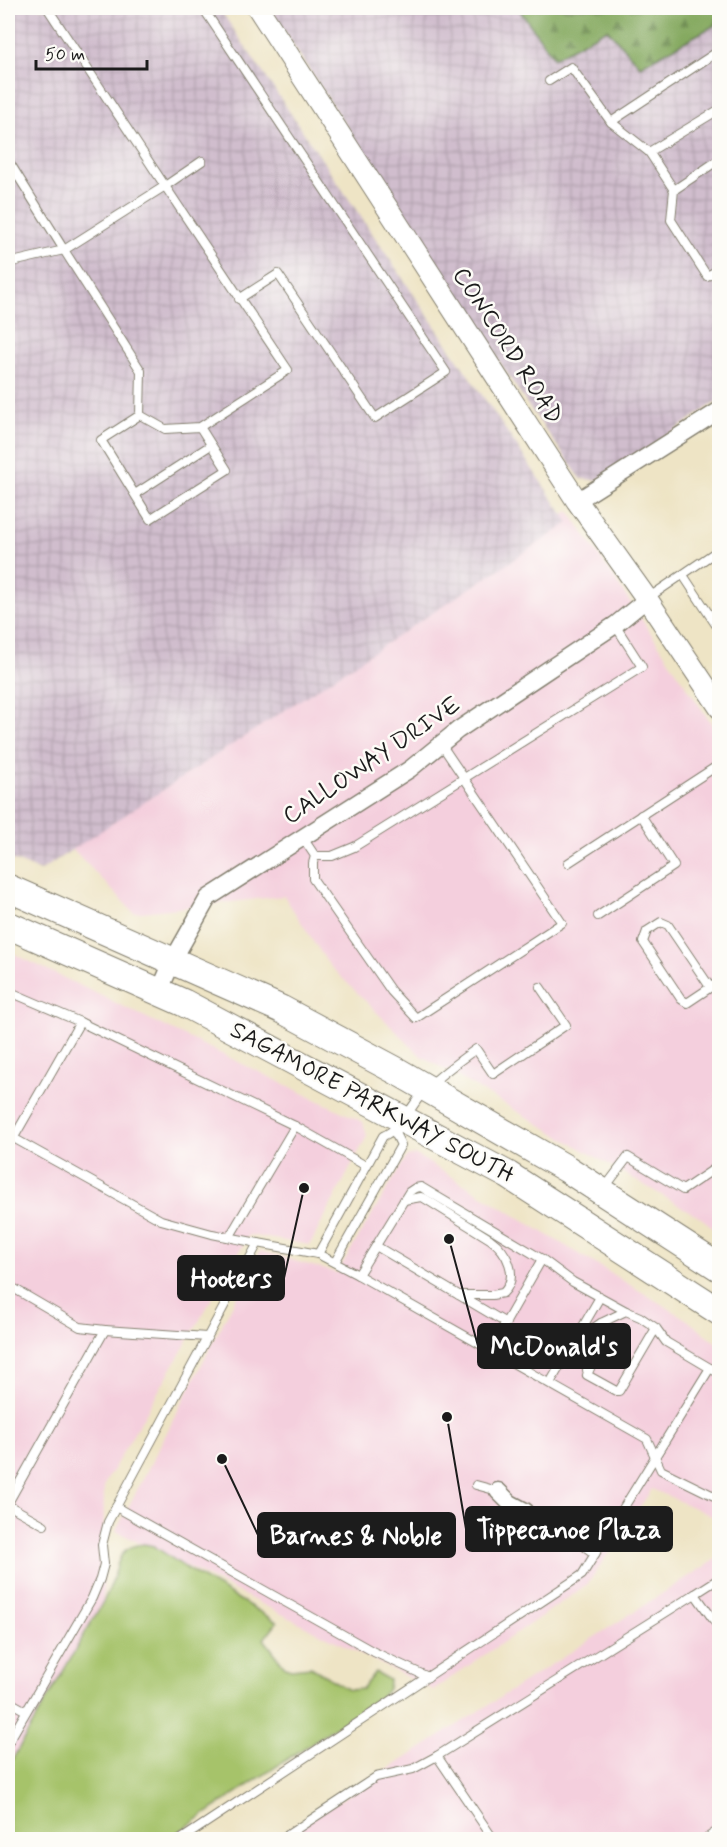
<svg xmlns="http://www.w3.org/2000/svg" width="727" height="1847" font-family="Mynerve,sans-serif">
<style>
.built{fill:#f4cfdd}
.industrial{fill:url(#industrial-grid)}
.green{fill:#a6c36a;stroke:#617043;stroke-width:1.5}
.forest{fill:url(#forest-firs);stroke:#50623d;stroke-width:1.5}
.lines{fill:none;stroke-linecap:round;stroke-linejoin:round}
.service-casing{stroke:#858070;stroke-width:10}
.minor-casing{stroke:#858070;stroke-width:19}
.tertiary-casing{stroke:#858070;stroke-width:23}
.primary-casing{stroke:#858070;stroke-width:29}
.service{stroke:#fff;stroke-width:8}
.minor{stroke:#fff;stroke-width:16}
.tertiary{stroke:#fff;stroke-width:21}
.primary{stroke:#fff;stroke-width:27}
.labels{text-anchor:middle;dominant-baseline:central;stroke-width:5;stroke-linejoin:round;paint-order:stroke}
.street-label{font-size:24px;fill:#1c1c1c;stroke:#fdfcf7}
.leader{fill:none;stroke:#1c1c1c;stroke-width:2}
.callout-dot{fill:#1c1c1c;stroke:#fdfcf7;stroke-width:2}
.callout{fill:#1c1c1c;stroke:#1c1c1c;stroke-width:2}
.callout-label{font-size:26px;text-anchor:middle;font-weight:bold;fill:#fff}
</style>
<defs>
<pattern id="industrial-grid" width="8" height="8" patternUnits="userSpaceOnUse" patternTransform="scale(1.5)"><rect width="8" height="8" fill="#d0bdcd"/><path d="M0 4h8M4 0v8" fill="none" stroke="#b2a2af"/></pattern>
<pattern id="forest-firs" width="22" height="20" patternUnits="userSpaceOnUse" patternTransform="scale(1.5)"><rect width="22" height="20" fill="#84a95e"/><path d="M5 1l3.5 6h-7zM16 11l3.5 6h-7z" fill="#6b894d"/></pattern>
</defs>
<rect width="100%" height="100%" fill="#fdfcf7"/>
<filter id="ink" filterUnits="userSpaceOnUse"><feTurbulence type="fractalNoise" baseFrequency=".0167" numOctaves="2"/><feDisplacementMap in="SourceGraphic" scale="12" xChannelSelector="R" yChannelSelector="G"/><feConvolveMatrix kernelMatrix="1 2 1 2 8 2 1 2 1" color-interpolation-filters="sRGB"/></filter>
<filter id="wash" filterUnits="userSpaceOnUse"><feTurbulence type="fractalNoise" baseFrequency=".008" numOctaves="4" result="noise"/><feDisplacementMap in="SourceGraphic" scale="24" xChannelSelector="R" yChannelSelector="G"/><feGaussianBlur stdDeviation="1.35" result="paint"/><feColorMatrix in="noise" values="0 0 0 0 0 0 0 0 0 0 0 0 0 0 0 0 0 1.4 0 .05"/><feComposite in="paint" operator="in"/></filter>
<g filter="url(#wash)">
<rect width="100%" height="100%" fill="#eee4c5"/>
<g class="built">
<polygon points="569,511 719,735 719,1232 701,1218 420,1055 329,965 284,896 134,913 65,841"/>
<polygon points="8,951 363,1122 367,1136 310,1245 249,1235 104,1485 103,1616 8,1779"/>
<polygon points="416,1155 686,1319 719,1345 719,1519 652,1489 587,1585 433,1690 116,1531 260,1251 337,1273 407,1156"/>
<polygon points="719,1557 719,1839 280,1839"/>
</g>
<g class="industrial">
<polygon points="8,8 219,8 569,523 40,871 8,858"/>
<polygon points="269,8 518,8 554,58 607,29 640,66 719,23 719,400 633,459 597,480 581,479 527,404"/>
</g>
<path class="green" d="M144,1544L154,1546L189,1570L277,1622L264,1639L285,1667L291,1669L311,1667L349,1690L362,1689L375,1672L389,1680L388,1689L383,1695L168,1839H8V1767L104,1600C107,1594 110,1588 112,1582C120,1560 117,1547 144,1544Z"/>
<polygon class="forest" points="518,8 719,8 719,23 640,66 607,29 554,58"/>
</g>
<g filter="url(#ink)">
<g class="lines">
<g class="service-casing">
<g id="service">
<polyline points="203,8 446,372 375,418 278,274 239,299"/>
<polyline points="48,9 165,186 202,161"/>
<polyline points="549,81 571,67 611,122"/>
<polyline points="720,109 649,152 674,190 671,220 707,276 720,269"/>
<polyline points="649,152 611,122 720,50"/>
<polyline points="8,160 64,250 8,263"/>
<polyline points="674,190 720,159"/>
<polyline points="140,415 165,429 200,427 227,470 150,519 101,440 140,415 141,371 64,250 165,186 288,370 200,427"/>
<polyline points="135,494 211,445"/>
<polyline points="683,575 720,631"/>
<polyline points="648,598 720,549"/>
<polyline points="303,838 315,856 313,863 313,879 391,991 416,1018 562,923 441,744"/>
<polyline points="315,856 332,856 354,847 642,667 615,625"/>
<polyline points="568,863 720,764"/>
<polyline points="598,916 674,866 641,815"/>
<polyline points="710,987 668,925 661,922 647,931 643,942 681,999 687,1003 720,981"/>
<polyline points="8,991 80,1022"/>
<polyline points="8,1135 161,1220 212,1234 258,1243 108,1522 102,1545 104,1564 100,1579 92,1598 8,1743"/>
<polyline points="13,1139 80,1022 295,1126 366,1166"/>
<polyline points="603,1190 628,1157 683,1190 720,1165"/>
<path d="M404,1200L421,1197L424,1198L490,1239C507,1251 520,1276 503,1293L492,1295H459"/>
<polyline points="230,1236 295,1126"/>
<polyline points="258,1243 318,1254 358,1275 647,1439 661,1470 720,1499"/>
<polyline points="376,1246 506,1323"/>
<path d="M318,1254L383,1136C403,1128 412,1103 427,1088C442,1073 459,1061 476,1049L493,1074L566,1025L540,987"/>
<polyline points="335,1262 401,1145 394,1131"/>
<polyline points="358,1275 409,1192 415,1188 421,1187 542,1259 573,1282 626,1311"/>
<polyline points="8,1285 80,1327 105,1330"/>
<polyline points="656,1328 619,1391 616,1391 587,1375 597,1353 601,1323 626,1311 640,1317 656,1328 666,1342 720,1374"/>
<polyline points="490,1350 542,1259"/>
<polyline points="587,1370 589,1331 601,1323"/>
<polyline points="550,1383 600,1297"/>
<polyline points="476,1485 498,1491"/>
<polyline points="8,1503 105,1330 207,1337"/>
<polyline points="8,1505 44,1525"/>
<polyline points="116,1507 374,1652 428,1677"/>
<polyline points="525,1511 560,1529 595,1554"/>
<polyline points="720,1578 695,1594 720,1629"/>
<polyline points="8,1701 26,1711"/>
<polyline points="437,1756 695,1594"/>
<polyline points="180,1840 582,1575 710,1368"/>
<polyline points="280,1840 376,1777 413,1769 437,1756 494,1840"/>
<polyline points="704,1840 720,1829"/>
</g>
</g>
<g class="minor-casing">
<g id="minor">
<polyline points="577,501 720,410"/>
<polyline points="159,992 173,960 208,898 410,769 458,730 615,625 647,599"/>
<polyline points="498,1491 510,1503 525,1511"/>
</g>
</g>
<g class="tertiary-casing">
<polyline id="tertiary" points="258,8 577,501 647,599 720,708"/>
</g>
<g class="primary-casing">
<g id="primary">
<polyline points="8,888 281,1009 395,1070 567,1169 720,1268"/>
<polyline points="8,925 184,1003 508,1175 720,1312"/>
</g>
</g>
<use href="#service" class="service"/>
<use href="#minor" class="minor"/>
<use href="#tertiary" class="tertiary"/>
<use href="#primary" class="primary"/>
</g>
</g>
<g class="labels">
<g class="street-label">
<text transform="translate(507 346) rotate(57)">CONCORD ROAD</text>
<text transform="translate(372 761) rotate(-34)">CALLOWAY DRIVE</text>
<text transform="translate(372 1103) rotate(28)">SAGAMORE PARKWAY SOUTH</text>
</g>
</g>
<path class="leader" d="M304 1188L284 1278M449 1239L478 1346M447 1417L466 1529M222 1459L258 1535"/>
<g class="callout-dot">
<circle cx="304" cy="1188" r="6"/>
<circle cx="449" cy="1239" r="6"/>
<circle cx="447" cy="1417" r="6"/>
<circle cx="222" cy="1459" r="6"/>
</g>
<g class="callout">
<rect x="178" y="1256" width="106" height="44" rx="6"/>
<rect x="478" y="1324" width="152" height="44" rx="6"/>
<rect x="466" y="1507" width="206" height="44" rx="6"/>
<rect x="258" y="1513" width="197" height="44" rx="6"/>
</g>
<g class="callout-label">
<text x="231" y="1287">Hooters</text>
<text x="554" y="1355">McDonald's</text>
<text x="569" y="1538">Tippecanoe Plaza</text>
<text x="356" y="1544">Barnes &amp; Noble</text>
</g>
<rect width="727" height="1847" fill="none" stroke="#fdfcf7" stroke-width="30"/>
<path d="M36 60v9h111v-9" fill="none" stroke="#1c1c1c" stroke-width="3"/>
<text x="45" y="60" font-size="18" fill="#1c1c1c" stroke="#fdfcf7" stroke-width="4.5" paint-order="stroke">50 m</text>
</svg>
